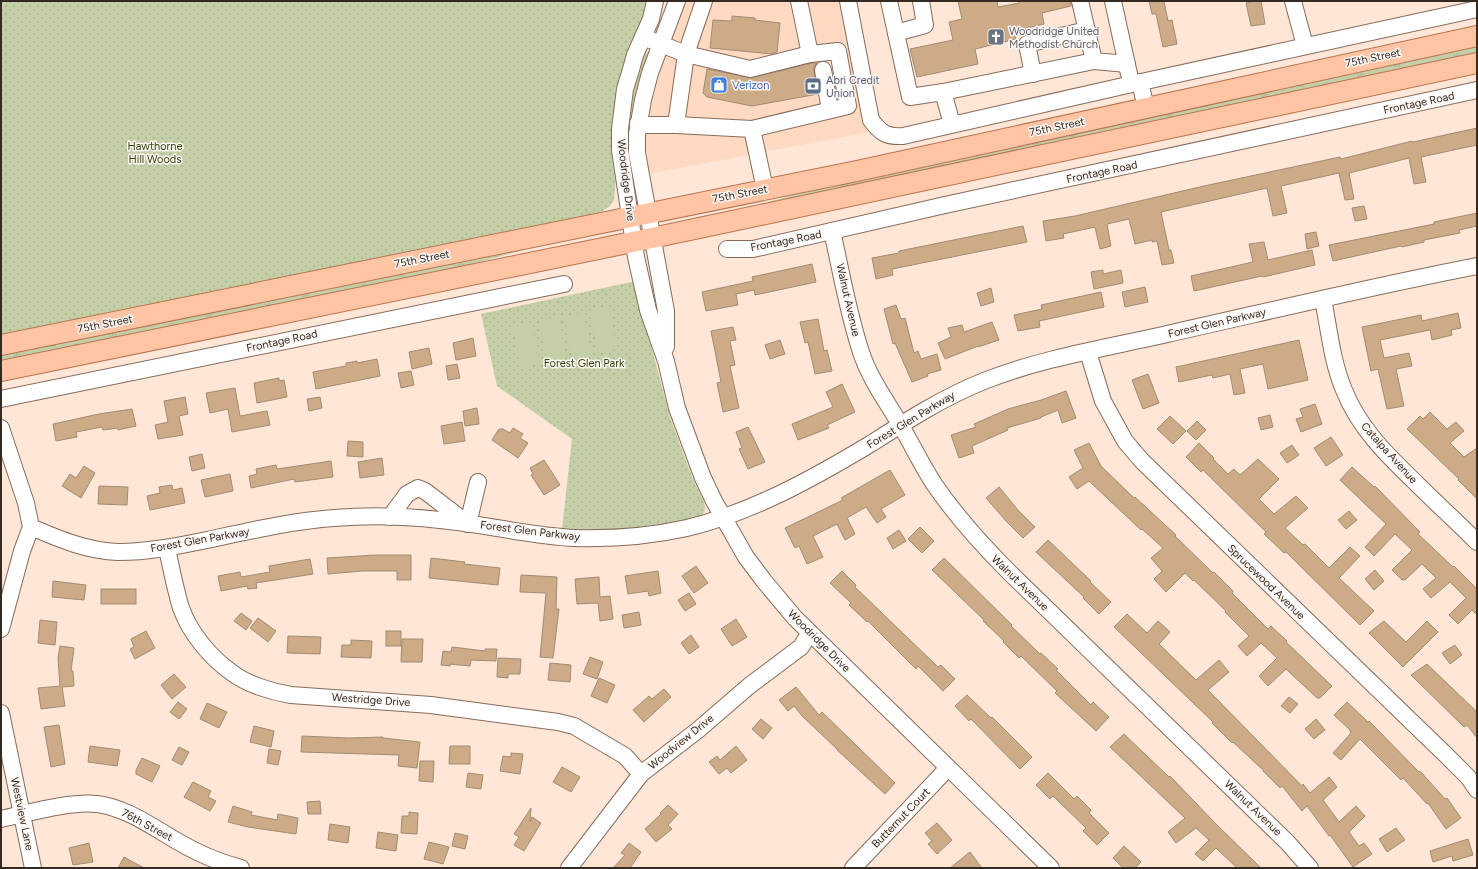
<svg xmlns="http://www.w3.org/2000/svg" width="1478" height="869" font-family="Figtree,sans-serif">
<style>
.built{fill:#ffd9c1}
.grass{fill:url(#grass-tufts)}
.park{fill:url(#park-dots)}
.pitch{fill:#c4cfa7}
.building{fill:#ccab86;stroke:#a18c74}
.lines{fill:none;stroke-linecap:round;stroke-linejoin:round}
.minor-casing{stroke:#876b5a;stroke-width:18}
.major-casing{stroke:#b87450;stroke-width:22}
.minor{stroke:#fff;stroke-width:16}
.major{stroke:#fec4a4;stroke-width:20}
.labels{text-anchor:middle;dominant-baseline:central;stroke-width:3;stroke-linejoin:round;paint-order:stroke}
.worship-label{font-size:11px;fill:#5b616d;stroke:#fdf7f3;text-anchor:start}
.street-label{font-size:11px;fill:#352a22;stroke:#fdf7f3}
.service-label{font-size:11px;fill:#4e5e75;stroke:#fdf7f3;text-anchor:start}
.shop-label{font-size:11px;fill:#366cbe;stroke:#fdf7f3;text-anchor:start}
.park-label{font-size:11px;fill:#35400c;stroke:#fdf7f3}
</style>
<defs>
<pattern id="grass-tufts" width="24" height="20" patternUnits="userSpaceOnUse"><rect width="24" height="20" fill="#c4cfa7"/><path d="M3 7l-1-3M5 7V3M7 7l1-3M15 17l-1-3M17 17v-4M19 17l1-3" fill="none" stroke="#a9b28f"/></pattern>
<pattern id="park-dots" width="8" height="8" patternUnits="userSpaceOnUse"><rect width="8" height="8" fill="#c4cfa7"/><path d="M2 2h.1M6 6h.1" fill="none" stroke="#a9b28f" stroke-width="1.8" stroke-linecap="round"/></pattern>
</defs>
<rect width="100%" height="100%" fill="#ffe6d6"/>
<polygon class="built" points="680,1 857,1 880,130 647,174 641,141"/>
<g class="grass">
<polygon points="1477,44 1477,54 761,208 760,204 859,178"/>
<polygon points="647,53 649,53 634,174 633,175 627,112 641,58"/>
<polygon points="523,246 524,250 419,278 1,363 1,353"/>
</g>
<g class="park">
<polygon points="1,1 649,1 622,74 613,125 612,149 616,175 614,200 609,207 597,214 1,339"/>
<path d="M636,281L645,323L670,417L692,477L704,502L705,508L704,513L698,517C653,528 608,532 562,529L572,439L497,386L481,314Z"/>
</g>
<g class="pitch">
<polygon points="609,307 617,349 598,353 590,311"/>
<polygon points="583,313 592,354 572,358 564,316"/>
<polygon points="558,317 566,359 547,363 539,321"/>
<polygon points="532,323 540,364 521,368 513,327"/>
</g>
<g class="building">
<polygon points="958,1 997,1 998,7 1019,3 1019,1 1071,1 1071,6 1042,13 1044,24 1014,31 1016,39 975,49 978,64 917,77 910,49 953,40 949,22 962,19"/>
<polygon points="1149,1 1164,1 1168,21 1172,20 1177,44 1163,47 1156,14 1152,14"/>
<polygon points="1255,1 1261,1 1265,24 1251,26 1246,3"/>
<polygon points="732,16 755,18 755,20 780,23 777,52 772,54 710,48 713,20 732,21"/>
<polygon points="812,63 817,63 814,66 814,71 818,94 752,106 707,97 703,93 707,69 752,78"/>
<polygon points="1477,128 1477,145 1421,157 1426,182 1414,184 1409,158 1349,173 1354,199 1345,200 1339,173 1281,186 1287,213 1273,216 1267,188 1161,212 1169,250 1171,250 1174,263 1162,265 1157,241 1152,242 1152,240 1135,244 1129,219 1107,224 1111,246 1100,249 1095,227 1063,234 1064,238 1046,241 1043,221 1075,216 1204,186 1340,157 1341,159 1412,141 1413,142"/>
<polygon points="1364,206 1367,219 1355,221 1352,208"/>
<polygon points="1477,213 1477,226 1459,230 1460,233 1424,240 1424,242 1402,247 1401,246 1333,261 1329,245 1434,224 1434,222"/>
<polygon points="1023,226 1027,242 892,269 893,275 876,279 872,258 899,253 899,251"/>
<polygon points="1316,232 1319,246 1307,249 1305,234"/>
<polygon points="1264,242 1268,260 1312,250 1315,265 1263,277 1262,276 1194,291 1191,276 1253,262 1249,244"/>
<polygon points="812,264 816,282 755,295 754,290 736,294 738,305 706,311 702,292 753,281 752,277"/>
<polygon points="1103,270 1103,274 1121,270 1123,283 1094,289 1091,272"/>
<polygon points="1145,287 1148,302 1125,307 1122,292"/>
<polygon points="991,288 994,302 981,306 977,293"/>
<polygon points="1101,292 1104,307 1039,321 1040,327 1018,331 1014,315 1042,309 1041,305"/>
<polygon points="896,305 901,319 905,318 914,353 918,351 921,359 937,354 941,370 927,374 928,376 912,382 895,343 893,344 884,309"/>
<polygon points="1458,313 1461,328 1451,330 1452,335 1432,340 1430,330 1380,340 1384,358 1409,353 1412,366 1396,369 1404,406 1387,409 1378,369 1371,371 1362,327 1421,315 1422,321"/>
<polygon points="818,319 824,351 827,350 832,371 815,374 808,342 805,343 800,322"/>
<polygon points="992,322 999,340 978,347 978,346 945,359 938,343 951,337 948,328 962,325 964,332"/>
<polygon points="733,327 736,340 730,341 735,365 730,366 739,408 723,412 717,383 721,382 711,331"/>
<polygon points="473,338 476,356 456,360 453,343"/>
<polygon points="780,340 785,354 770,359 765,345"/>
<polygon points="1299,340 1308,380 1268,389 1263,364 1240,369 1245,393 1234,395 1230,374 1213,378 1212,375 1179,382 1176,367"/>
<polygon points="429,348 432,364 412,369 409,352"/>
<polygon points="377,359 380,376 316,389 313,372 346,366 346,363 357,361 357,363"/>
<polygon points="457,364 460,378 448,380 446,366"/>
<polygon points="411,371 414,385 401,388 398,373"/>
<polygon points="1148,374 1159,403 1143,409 1132,380"/>
<polygon points="279,378 279,381 284,380 287,397 257,403 254,383"/>
<polygon points="842,384 855,412 827,425 829,428 798,440 792,424 833,407 826,392"/>
<polygon points="235,388 240,416 267,411 270,425 232,432 228,409 210,413 206,393"/>
<polygon points="1066,391 1076,418 1062,423 1058,410 1041,417 1041,418 1007,428 1008,430 972,446 974,453 959,458 951,435 976,427 974,424 1008,409 1041,400"/>
<polygon points="185,397 188,414 179,416 183,435 158,439 155,425 168,422 164,401"/>
<polygon points="320,397 322,408 309,411 307,399"/>
<polygon points="1315,404 1322,424 1301,432 1296,419 1303,417 1300,409"/>
<polygon points="477,408 479,424 465,426 463,411"/>
<polygon points="132,409 136,426 118,430 118,428 103,430 102,427 76,432 77,437 56,441 53,424 99,414"/>
<polygon points="1430,412 1447,429 1456,422 1464,431 1450,443 1464,457 1477,448 1477,499 1458,480 1459,479 1407,429 1420,416 1423,419"/>
<polygon points="1270,415 1273,427 1261,430 1258,418"/>
<polygon points="1170,416 1186,431 1173,444 1157,429"/>
<polygon points="1197,421 1206,430 1196,440 1187,431"/>
<polygon points="462,422 465,441 444,444 441,426"/>
<polygon points="748,427 765,462 748,469 739,449 742,448 736,432"/>
<polygon points="513,428 523,434 520,438 528,443 518,458 492,440 499,429 503,429 510,433"/>
<polygon points="1331,437 1343,455 1326,466 1314,448"/>
<polygon points="348,441 363,442 363,457 347,456"/>
<polygon points="1089,443 1101,466 1134,498 1135,497 1176,535 1175,536 1213,573 1214,572 1233,591 1232,593 1268,629 1271,626 1287,641 1286,642 1332,686 1320,698 1317,698 1286,669 1268,686 1259,676 1277,658 1261,643 1247,656 1238,646 1249,636 1225,612 1226,611 1194,580 1193,581 1185,573 1166,592 1154,579 1162,571 1151,558 1163,548 1142,529 1141,530 1089,481 1077,489 1069,477 1083,468 1074,450"/>
<polygon points="1199,443 1214,458 1213,459 1228,474 1234,469 1240,475 1258,459 1279,479 1259,499 1274,514 1296,496 1308,508 1285,528 1303,545 1305,544 1329,568 1350,547 1360,556 1339,578 1374,611 1360,625 1286,552 1284,553 1264,534 1266,532 1203,470 1201,472 1186,457"/>
<polygon points="1292,445 1299,455 1287,463 1280,453"/>
<polygon points="202,454 205,468 192,471 189,457"/>
<polygon points="382,458 384,475 360,478 358,462"/>
<polygon points="544,460 560,485 544,495 531,475 533,474 530,468"/>
<polygon points="331,461 333,477 295,482 294,479 251,488 249,476 257,474 256,469 276,465 277,469"/>
<polygon points="84,466 95,473 81,498 62,486 70,474 76,478"/>
<polygon points="1352,467 1374,487 1375,486 1420,532 1418,534 1453,567 1454,566 1477,589 1477,615 1472,610 1458,624 1449,615 1466,598 1450,582 1431,598 1423,589 1436,578 1422,564 1405,580 1402,580 1392,570 1412,550 1395,534 1374,556 1365,547 1386,524 1340,480"/>
<polygon points="890,470 905,495 881,509 886,517 877,523 866,507 847,518 855,534 845,540 837,524 813,536 823,557 807,564 799,546 795,548 785,528 843,500 841,498"/>
<polygon points="230,474 233,491 205,497 201,480"/>
<polygon points="172,485 173,490 182,488 185,503 150,510 147,496 160,493 159,487"/>
<polygon points="99,486 128,487 127,505 98,504"/>
<polygon points="999,487 1018,510 1035,527 1023,538 1006,521 986,498"/>
<polygon points="1349,511 1357,520 1346,529 1338,520"/>
<polygon points="920,527 934,541 922,553 908,539"/>
<polygon points="899,530 906,541 893,549 887,538"/>
<polygon points="1048,540 1091,581 1090,582 1111,602 1099,614 1083,598 1084,597 1036,552"/>
<polygon points="376,555 411,555 411,580 397,580 397,571 362,571 328,574 327,558"/>
<polygon points="431,558 465,562 464,564 500,568 498,585 429,578"/>
<polygon points="944,558 1012,625 1011,626 1040,654 1041,653 1058,669 1056,670 1091,705 1093,702 1109,717 1096,731 1055,693 1057,691 1021,656 1019,658 1003,642 1004,641 983,621 984,620 932,570"/>
<polygon points="310,559 313,574 256,583 257,588 248,589 247,586 221,591 218,576 240,572 241,577 270,572 269,566"/>
<polygon points="696,566 708,583 694,593 682,576"/>
<polygon points="1375,570 1384,581 1374,590 1365,579"/>
<polygon points="658,571 661,593 649,596 648,591 628,594 625,576"/>
<polygon points="842,571 856,585 855,587 938,667 941,665 955,679 943,691 918,666 916,669 868,621 867,622 849,605 851,603 830,583"/>
<polygon points="521,575 557,577 556,609 559,609 553,658 540,657 546,593 520,592"/>
<polygon points="599,577 600,597 610,596 613,619 600,621 598,603 577,604 575,579"/>
<polygon points="53,581 86,585 84,600 52,597"/>
<rect x="101" y="589" width="35" height="15"/>
<polygon points="689,593 696,604 685,611 678,600"/>
<polygon points="639,612 641,625 624,628 622,615"/>
<polygon points="241,613 252,621 246,630 234,621"/>
<polygon points="1127,614 1147,633 1158,621 1170,632 1159,644 1196,680 1219,660 1229,672 1208,690 1302,786 1303,784 1310,793 1329,777 1337,787 1323,800 1339,822 1356,806 1365,816 1349,832 1359,846 1364,843 1372,854 1353,867 1330,835 1329,836 1307,806 1302,811 1282,786 1280,788 1263,771 1264,771 1233,742 1232,743 1212,723 1213,722 1114,627"/>
<polygon points="258,618 276,631 268,642 250,628"/>
<polygon points="736,619 747,637 732,646 721,629"/>
<polygon points="40,620 57,622 55,645 38,643"/>
<polygon points="1384,621 1406,642 1427,621 1438,632 1403,667 1369,633"/>
<polygon points="146,631 155,648 135,659 130,649 134,647 131,639"/>
<rect x="386" y="631" width="15" height="15"/>
<polygon points="691,635 699,647 689,654 681,643"/>
<polygon points="288,636 321,637 320,654 287,653"/>
<polygon points="402,639 423,639 422,662 401,662"/>
<polygon points="351,640 372,641 371,658 341,657 342,645 351,645"/>
<polygon points="1455,645 1462,655 1450,664 1442,653"/>
<polygon points="60,646 74,648 71,671 73,671 74,686 62,687 65,706 41,709 38,688 60,686 58,658"/>
<polygon points="452,647 485,651 485,649 497,649 496,661 471,660 470,666 450,664 450,666 441,665 443,651 451,652"/>
<polygon points="590,657 603,662 597,679 583,674"/>
<polygon points="498,658 521,659 520,674 508,674 508,678 497,677"/>
<polygon points="550,663 571,665 570,682 548,680"/>
<polygon points="1427,664 1477,712 1477,738 1467,725 1464,727 1411,675"/>
<polygon points="174,674 186,687 172,699 161,685"/>
<polygon points="599,678 615,685 607,703 591,696"/>
<polygon points="796,687 819,715 822,712 895,783 885,794 837,750 837,749 802,716 794,706 788,711 779,700"/>
<polygon points="664,689 671,697 644,722 633,710 649,696 652,699"/>
<polygon points="967,695 991,718 992,717 1032,757 1020,769 971,719 969,721 955,706"/>
<polygon points="1289,697 1298,704 1290,713 1281,706"/>
<polygon points="178,702 187,709 179,719 170,712"/>
<polygon points="1347,702 1368,722 1369,721 1419,772 1420,771 1445,799 1447,798 1461,818 1446,829 1428,803 1427,804 1403,778 1401,780 1360,739 1341,760 1333,753 1351,733 1350,731 1350,730 1334,715"/>
<polygon points="207,703 227,712 219,728 200,719"/>
<polygon points="761,719 772,728 763,739 752,729"/>
<polygon points="1316,719 1325,730 1314,739 1305,729"/>
<polygon points="59,725 65,764 51,767 44,727"/>
<polygon points="254,726 274,731 271,747 250,742"/>
<polygon points="1124,734 1169,777 1170,776 1216,824 1261,868 1237,868 1216,848 1203,861 1195,854 1209,840 1196,828 1176,843 1168,832 1185,818 1110,747"/>
<polygon points="302,736 349,738 383,737 383,738 420,742 417,768 398,766 399,755 301,752"/>
<polygon points="90,746 120,750 117,766 88,762"/>
<polygon points="450,746 470,746 470,764 449,764"/>
<polygon points="736,746 747,760 731,773 727,768 719,774 709,762 717,756 720,760"/>
<polygon points="179,747 189,752 182,765 172,760"/>
<polygon points="269,749 281,751 278,765 267,763"/>
<polygon points="511,753 523,754 520,774 500,771 503,756 511,757"/>
<polygon points="142,758 160,766 152,782 136,774 136,770"/>
<polygon points="420,761 434,761 433,782 419,781"/>
<polygon points="562,767 580,777 571,792 553,782"/>
<polygon points="468,773 483,775 481,789 466,787"/>
<polygon points="1048,773 1074,799 1077,796 1091,810 1089,813 1109,833 1097,845 1083,831 1086,828 1053,796 1050,799 1036,785"/>
<polygon points="193,782 211,791 208,797 216,801 210,811 184,797"/>
<polygon points="320,801 321,814 308,814 307,802"/>
<polygon points="668,805 678,814 668,825 672,829 656,842 645,829 661,814 660,813"/>
<polygon points="233,806 252,812 251,815 277,820 278,814 298,818 296,834 248,827 228,822"/>
<polygon points="531,808 530,822 532,817 541,823 524,851 514,845 519,837 514,834"/>
<polygon points="409,812 418,813 417,834 401,833 402,816 409,816"/>
<polygon points="937,823 952,840 937,854 928,844 932,841 925,833"/>
<polygon points="330,824 350,827 348,843 328,840"/>
<polygon points="1396,828 1405,840 1387,852 1379,839"/>
<polygon points="378,832 398,835 396,851 376,848"/>
<polygon points="455,833 468,836 465,849 452,846"/>
<polygon points="1468,839 1473,855 1453,861 1452,856 1433,862 1430,851"/>
<polygon points="429,842 449,847 443,864 424,859"/>
<polygon points="89,843 93,862 73,865 69,848"/>
<polygon points="629,843 641,852 630,868 613,868 625,855 621,853"/>
<polygon points="1124,846 1141,862 1135,868 1123,868 1113,858"/>
<polygon points="970,852 982,868 950,868"/>
<polygon points="124,857 144,868 118,868"/>
</g>
<g class="lines">
<g class="minor-casing">
<g id="minor">
<polyline points="655,1 651,19 635,55 630,73 625,89 620,129 620,150 636,257 648,310 666,361 677,408 703,478 714,501 746,557 764,581 795,618 1051,868"/>
<polyline points="799,1 810,54"/>
<path d="M848,1L871,120C881,133 886,137 903,136L1132,84L1477,9"/>
<polyline points="889,1 910,97 943,92 952,124"/>
<polyline points="1080,1 1094,61 1127,64"/>
<polyline points="1113,1 1129,74"/>
<polyline points="1293,1 1305,46"/>
<polyline points="896,33 925,25 921,1"/>
<polyline points="823,70 830,110"/>
<polyline points="1033,74 1027,44 1087,30"/>
<polyline points="1140,82 1146,108"/>
<polyline points="943,92 1094,61"/>
<polyline points="638,123 646,125 676,125 752,129 848,106 838,51 810,54 750,69 686,54 643,37"/>
<polyline points="676,125 686,54 704,1"/>
<polyline points="752,129 765,189"/>
<path d="M832,231C841,271 848,313 861,352C869,377 885,399 898,421C911,442 921,464 934,484C956,516 981,544 1009,572L1288,843L1310,868"/>
<polyline points="727,249 753,249 945,205 1477,90"/>
<path d="M1323,299C1329,329 1332,362 1344,390C1359,428 1387,455 1416,483C1436,503 1457,522 1477,542"/>
<polyline points="666,347 666,311 641,175 637,153 637,134 643,100 650,73 677,1"/>
<polyline points="1088,352 1103,401 1125,441 1142,461 1447,756 1468,777 1477,790"/>
<polyline points="1,399 564,284"/>
<polyline points="1,428 26,503 31,527 22,551 1,629"/>
<polyline points="390,517 407,494 418,488 425,491 468,524 478,482"/>
<path d="M31,527C59,539 87,551 118,552C148,552 178,546 207,540C249,531 291,521 334,518C369,515 405,516 440,520C485,524 529,536 575,538C612,539 651,536 687,528C753,512 814,478 872,443C908,420 944,397 984,381C1042,358 1106,348 1167,334C1270,311 1373,286 1477,266"/>
<path d="M167,548C171,568 175,588 181,608C190,633 210,657 231,672C246,684 272,692 291,695L431,705L558,722L574,726L625,756L641,774"/>
<polyline points="1,713 33,868"/>
<path d="M1,819C29,813 70,801 97,804C127,808 151,826 177,841C197,853 218,862 241,868"/>
<polyline points="569,868 641,774 698,730 749,686 801,647 809,634"/>
<polyline points="853,868 948,768"/>
</g>
</g>
<g class="major-casing">
<g id="major">
<polyline points="1,345 857,171 1477,36"/>
<polyline points="1,371 652,238 1477,63"/>
</g>
</g>
<use href="#minor" class="minor"/>
<use href="#major" class="major"/>
</g>
<defs>
<g id="church-square" transform="scale(0.9)"><rect x="-9" y="-9" width="18" height="18" rx="4" fill="#6b7280" stroke="#fdf7f3"/><path d="M-1.2-6h2.4v3.5h3.3v2.4h-3.3V6h-2.4V-.1h-3.3v-2.4h3.3Z" fill="#fff"/></g>
<g id="shop-square" transform="scale(0.9)"><rect x="-9" y="-9" width="18" height="18" rx="4" fill="#3f7fe0" stroke="#fdf7f3"/><path d="M-5-2.5h2.3a2.7 3.5 0 0 1 5.4 0H5L5.5 6h-11ZM-1.5-2.5h3a1.5 2.3 0 0 0-3 0Z" fill="#fff"/></g>
<g id="bank-square" transform="scale(0.9)"><rect x="-9" y="-9" width="18" height="18" rx="4" fill="#5c6f8a" stroke="#fdf7f3"/><path d="M-6-4H6V4H-6ZM0-2.3a2.3 2.3 0 1 0 0 4.6a2.3 2.3 0 1 0 0-4.6Z" fill="#fff"/></g>
</defs>
<g fill-rule="evenodd">
<use href="#church-square" x="996" y="37"/>
<use href="#shop-square" x="719" y="85"/>
<use href="#bank-square" x="813" y="86"/>
</g>
<g class="labels">
<g class="worship-label">
<text x="1009" y="31">Woodridge United<tspan x="1009" dy="13">Methodist Church</tspan></text>
</g>
<g class="street-label">
<text transform="translate(1373 58) rotate(-12)">75th Street</text>
<text transform="translate(1419 103) rotate(-12)">Frontage Road</text>
<text transform="translate(1057 127) rotate(-12)">75th Street</text>
<text transform="translate(1102 172) rotate(-12)">Frontage Road</text>
<text transform="translate(626 180) rotate(83)">Woodridge Drive</text>
<text transform="translate(740 194) rotate(-11)">75th Street</text>
<text transform="translate(786 241) rotate(-11)">Frontage Road</text>
<text transform="translate(422 259) rotate(-11)">75th Street</text>
<text transform="translate(848 300) rotate(77)">Walnut Avenue</text>
<text transform="translate(1217 323) rotate(-13)">Forest Glen Parkway</text>
<text transform="translate(105 324) rotate(-11)">75th Street</text>
<text transform="translate(282 341) rotate(-12)">Frontage Road</text>
<text transform="translate(911 420) rotate(-31)">Forest Glen Parkway</text>
<text transform="translate(1389 453) rotate(48)">Catalpa Avenue</text>
<text transform="translate(530 531) rotate(7)">Forest Glen Parkway</text>
<text transform="translate(200 540) rotate(-10)">Forest Glen Parkway</text>
<text transform="translate(1266 582) rotate(44)">Sprucewood Avenue</text>
<text transform="translate(1020 583) rotate(44)">Walnut Avenue</text>
<text transform="translate(819 641) rotate(45)">Woodridge Drive</text>
<text transform="translate(371 700) rotate(4)">Westridge Drive</text>
<text transform="translate(681 742) rotate(-39)">Woodview Drive</text>
<text transform="translate(1253 808) rotate(44)">Walnut Avenue</text>
<text transform="translate(22 814) rotate(78)">Westview Lane</text>
<text transform="translate(901 818) rotate(-46)">Butternut Court</text>
<text transform="translate(147 825) rotate(28)">76th Street</text>
</g>
<g class="service-label">
<text x="826" y="80">Abri Credit<tspan x="826" dy="13">Union</tspan></text>
</g>
<g class="shop-label">
<text x="732" y="85">Verizon</text>
</g>
<g class="park-label">
<text x="155" y="146">Hawthorne<tspan x="155" dy="13">Hill Woods</tspan></text>
<text x="584" y="363">Forest Glen Park</text>
</g>
</g>
<rect width="1478" height="869" fill="none" stroke="#352a22" stroke-width="4"/>
</svg>
